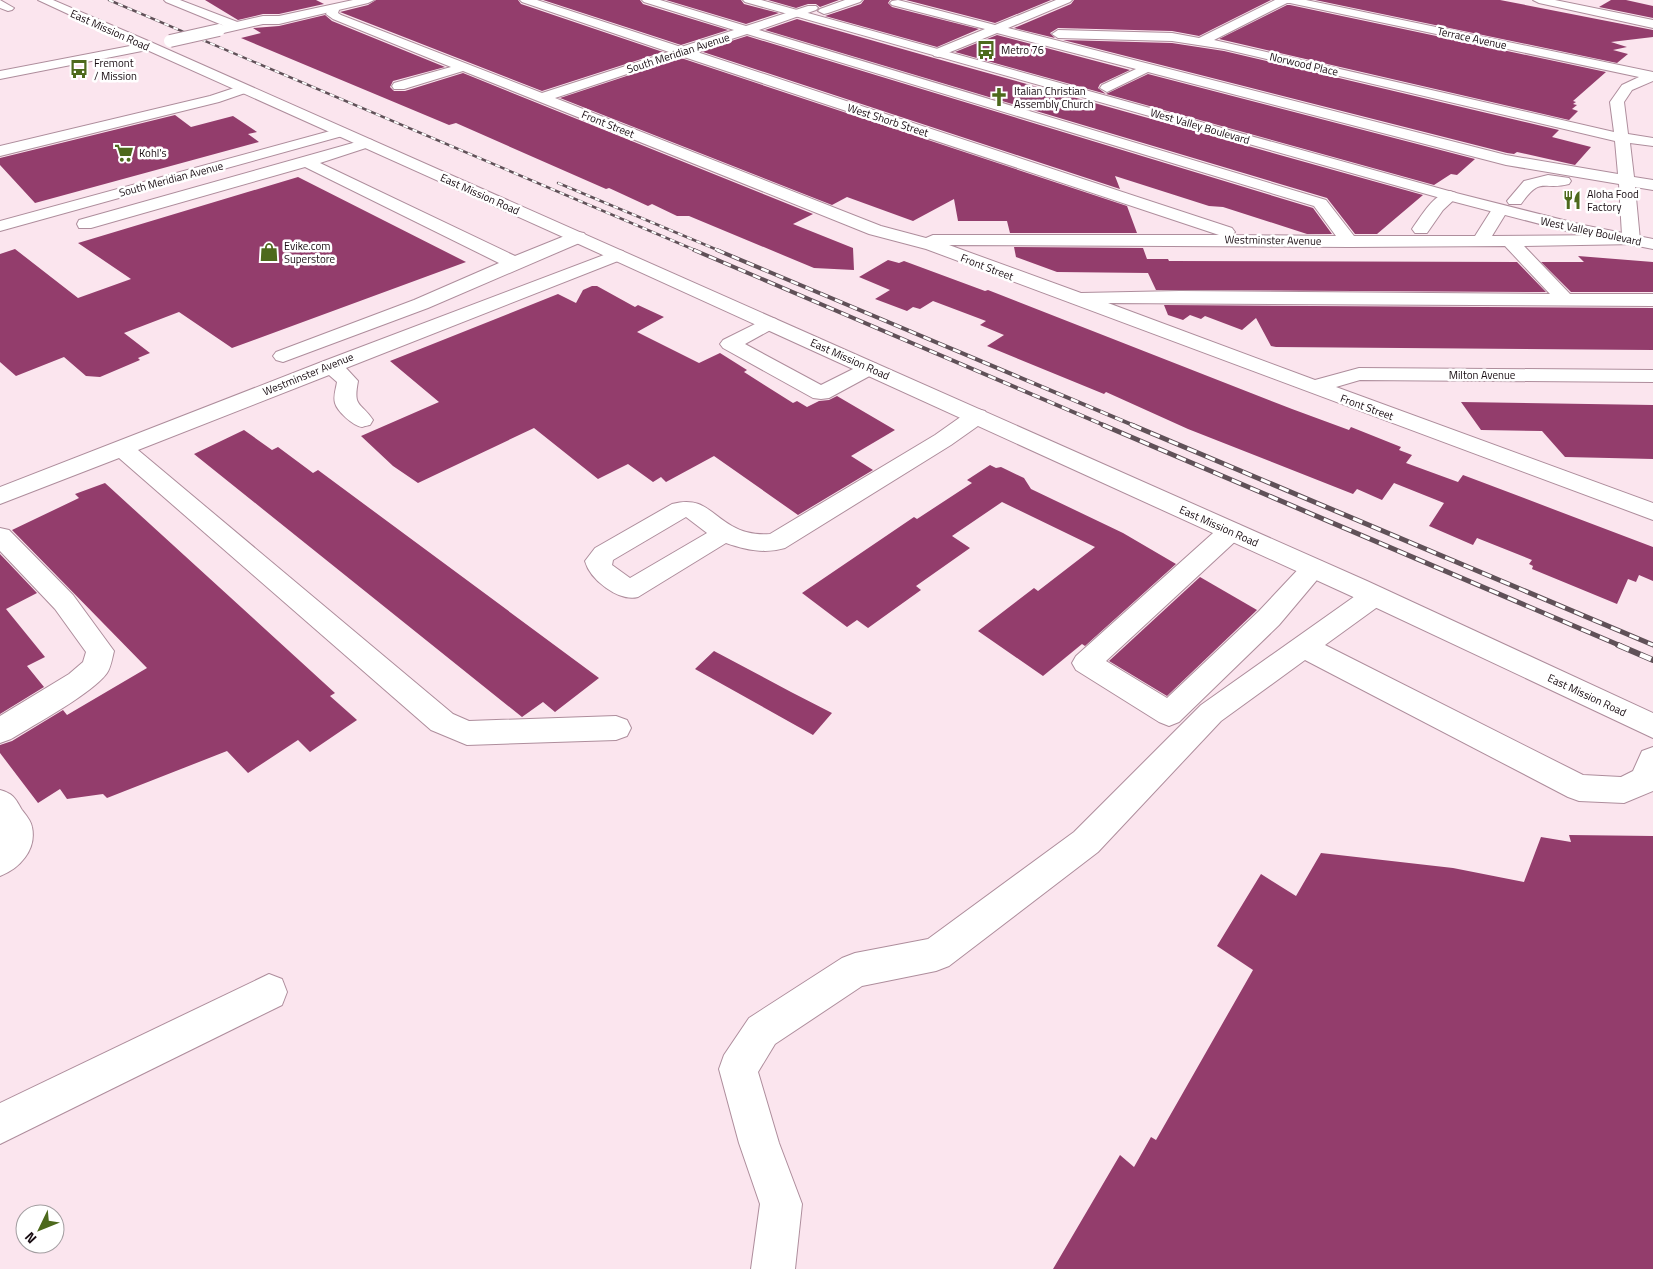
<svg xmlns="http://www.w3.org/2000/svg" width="1653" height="1269" font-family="'Titillium Web',sans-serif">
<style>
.building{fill:#933d6c}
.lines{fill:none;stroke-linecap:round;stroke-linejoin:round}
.minor-casing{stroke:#ae8d9c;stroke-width:2}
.major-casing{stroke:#ae8d9c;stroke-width:2}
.minor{fill:#fff;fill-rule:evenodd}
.major{fill:#fff;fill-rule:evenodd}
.rail-far3-casing{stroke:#605158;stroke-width:2.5}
.rail-far2-casing{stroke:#605158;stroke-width:4}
.rail-far1-casing{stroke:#605158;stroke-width:5}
.rail-casing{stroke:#605158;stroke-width:6}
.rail-far3{stroke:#fff;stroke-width:2;stroke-dasharray:5;stroke-linecap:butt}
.rail-far2{stroke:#fff;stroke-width:2.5;stroke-dasharray:8;stroke-linecap:butt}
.rail-far1{stroke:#fff;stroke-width:3;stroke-dasharray:10;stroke-linecap:butt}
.rail{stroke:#fff;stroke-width:4.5;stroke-dasharray:12;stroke-linecap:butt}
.major-bridge-casing{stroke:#ae8d9c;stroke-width:14;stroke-linecap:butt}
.major-bridge{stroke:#fff;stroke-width:12}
.labels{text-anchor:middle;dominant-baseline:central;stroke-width:5;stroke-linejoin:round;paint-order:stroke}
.far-street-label{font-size:11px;fill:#190d13;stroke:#fff}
.far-poi-label{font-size:11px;fill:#190d13;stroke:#fff;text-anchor:start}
</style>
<rect width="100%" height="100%" fill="#fbe5ee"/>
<g class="building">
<polygon points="205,0 316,0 324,4 279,14 263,14 238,20"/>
<polygon points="376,0 518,0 521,4 663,52 542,91 340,12 368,5"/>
<polygon points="543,0 640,0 643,4 728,30 681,45"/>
<polygon points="666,0 741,0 744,4 779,13 746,24"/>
<polygon points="768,0 839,0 820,7 816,4 808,4 796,8"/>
<polygon points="864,0 890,0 888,3 892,7 979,29 937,47 825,16 861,4"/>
<polygon points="906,0 1051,0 995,23"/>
<polygon points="1074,0 1271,0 1199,36 1172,31 1058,28 1050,33 1055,38 1014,28 1071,4"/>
<polygon points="1315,0 1500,0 1653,30 1653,37 1611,42 1627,47 1613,50 1628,54 1617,63"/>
<polygon points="1611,0 1626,0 1653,6 1653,18 1599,7"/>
<polygon points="1287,5 1290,5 1606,72 1573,101 1576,102 1573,104 1577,105 1572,109 1578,111 1569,120 1219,39"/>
<polygon points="325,15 332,21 445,67 393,81 390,87 394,91 405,91 463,73 813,214 793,224 853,248 854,270 814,268 689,216 677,216 652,204 648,206 609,188 606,189 456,123 449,125 241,38 261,33 253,28 279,26"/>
<polygon points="797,19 934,58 1423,195 1377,234 1355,234 1327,198 765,30"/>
<polygon points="997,35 1130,70 1100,84 1098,88 1106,94 1148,74 1475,159 1457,175 1451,174 1434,185 955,52"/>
<polygon points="747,36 1313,208 1332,234 1307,234 1223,207 1209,206 1115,176 1120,189 700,51"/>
<polygon points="1063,40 1172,43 1224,51 1559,130 1552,137 1591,147 1575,165 1517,152 1514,154 1507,153"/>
<polygon points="681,58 1127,206 1137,233 1010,233 1007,221 958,221 954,199 913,221 847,197 832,205 560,98"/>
<polygon points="175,115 191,127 233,116 257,132 248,134 259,142 35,203 0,165 0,158"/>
<polygon points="298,177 466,262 232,348 179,312 124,333 150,353 138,358 140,360 100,377 86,376 64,357 16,376 0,362 0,254 15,249 78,298 131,279 78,243"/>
<polygon points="1014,247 1143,248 1147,259 1168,259 1169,261 1517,262 1546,292 1156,290 1148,273 1057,272 1016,257"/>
<polygon points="1578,256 1653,262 1653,292 1571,292 1541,262 1584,262"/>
<polygon points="888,260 899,263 904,261 985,291 988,290 1292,409 1349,430 1351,427 1401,447 1399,450 1412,455 1406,463 1458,482 1463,475 1653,547 1653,581 1639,575 1636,582 1628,579 1617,604 1532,569 1533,566 1529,564 1532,560 1477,538 1473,545 1429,526 1444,503 1394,483 1382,500 1357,489 1353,494 1188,429 1106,392 1104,394 987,346 1004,335 980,325 986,321 933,301 920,309 913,307 907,311 875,299 890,290 859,277"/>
<polygon points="592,286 597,286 635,307 638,305 664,317 637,332 699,363 720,353 747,370 744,372 793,403 797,401 807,407 819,401 829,400 837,396 895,430 851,456 873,470 798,515 714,456 666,482 661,477 653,482 628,464 598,479 534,428 418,483 393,466 361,436 439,402 390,361 558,294 576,303 583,290"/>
<polygon points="1164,305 1653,308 1653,350 1276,347 1271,346 1256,318 1242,330 1205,316 1201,319 1190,315 1183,320 1168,315"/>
<polygon points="1461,402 1653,405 1653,459 1565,457 1542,431 1481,430"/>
<polygon points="244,430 272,450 278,447 313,473 318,470 599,678 555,712 543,702 522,717 194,454"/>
<polygon points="990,465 996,468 1001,467 1024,478 1031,489 1123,533 1176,564 1085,646 1082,644 1043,676 978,631 1034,588 1038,591 1095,547 1002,502 952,536 970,548 916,586 921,590 868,628 857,620 847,627 802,593 914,517 917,519 972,483 967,480"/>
<polygon points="105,483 335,693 330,696 357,720 310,752 298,740 248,773 227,751 107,798 103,794 67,799 60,789 38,803 0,753 0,745 12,741 63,710 67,715 147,668 12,530 79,498 75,494"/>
<polygon points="0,554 37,593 6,609 45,657 27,666 44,687 0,714"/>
<polygon points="1200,577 1257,610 1167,696 1109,661"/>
<polygon points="714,651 791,692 832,713 813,735 695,669"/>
<polygon points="1569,835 1653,836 1653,1269 1053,1269 1120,1155 1134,1167 1151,1137 1156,1140 1253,970 1217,946 1261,874 1296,896 1321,853 1453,868 1524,882 1541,837 1571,842"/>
</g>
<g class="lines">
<g class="minor-casing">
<g id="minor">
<polygon points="0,0 14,8 12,10 8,11 0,8"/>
<polygon points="164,0 180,0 240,23 242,26 240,29 232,29 166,2"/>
<path d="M520,0H537L681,47L734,30L644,2L642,0H660L746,26L808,6H816L818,8L816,10L759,30L1326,200L1354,236H1475L1494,206H1506L1508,210L1492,236L1622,235L1619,184L1506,165L1148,72L1107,92L1100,88L1102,85L1136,69L997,33L938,57L934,56L932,53L934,50L985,29L892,5L890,3L892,1L898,0L995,25L1056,0H1072L1070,2L1008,28L1506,155L1618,174L1615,141L1224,49L1172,41L1058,38L1052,34L1058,30L1172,33L1199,38L1275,0H1306L1653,72V81L1632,90L1624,102L1628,134L1653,138V146L1630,143L1634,177L1653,180V190L1635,187L1640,240L1637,244L1524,246L1570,294H1653V306L1108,303L1315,380L1359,368L1653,370V382L1360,380L1336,387L1653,503V520L926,249L869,234L463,71L404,89H394L392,86L394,83L451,67L333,19L326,14L330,5H338L340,7L338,13L341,15L542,93L669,52L522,2ZM1287,3H1290L1639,77L1622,85L1610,102L1614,132L1214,40ZM747,34L1314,206L1336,236L1232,235L1235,232L1232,228L694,51ZM681,56L1219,235H933L926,238L881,226L555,98ZM949,245L1350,247L1505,246L1550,294L1180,291L1081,293Z"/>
<polygon points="845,0 862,0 860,2 828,13 824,14 818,11 820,9"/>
<polygon points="1533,0 1555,0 1653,20 1653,28 1539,3"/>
<polygon points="243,85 250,89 248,92 219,102 0,156 0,146 210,96"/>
<polygon points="341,128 346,129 348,132 346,135 0,231 0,221"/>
<polygon points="367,139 372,140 374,143 372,146 320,163 515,256 572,233 578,232 584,233 587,237 584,241 428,308 283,362 276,360 273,356 276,352 414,300 499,263 305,167 91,228 79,228 77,224 79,220"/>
<path d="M1548,175L1569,178L1571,181L1569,184C1543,191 1541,175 1521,204H1509L1507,201L1524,181Z"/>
<path d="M1450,191L1456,193L1458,196L1443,210L1427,233H1415L1412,229C1422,215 1433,195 1450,191Z"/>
<path d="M617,250L623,251L626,255L623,259L346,368L358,381C353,408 360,401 373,420L370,425C369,425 362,427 362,427C353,426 337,411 335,403C333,396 336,389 337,382L329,375L138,450L453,714L469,721L616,716L627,720L631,728L627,736L616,740L467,745L431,730L119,458L0,504V487L324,361Z"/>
<polygon points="769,317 776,319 779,323 776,327 745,344 821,385 863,364 870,362 877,364 880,368 877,372 829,398 821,399 813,398 723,348 720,344 723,340"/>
<path d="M977,409L985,411L988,416L985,421L951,445L785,548C765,554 746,550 726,543L638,597C619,602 590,580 585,561L595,548L672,504C703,496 709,513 732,526C744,533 756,535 770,534L935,435L969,411ZM686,517L707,533L630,578L612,565L613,560Z"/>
<polygon points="1231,523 1240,525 1243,531 1240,537 1106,661 1167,698 1259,611 1305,562 1314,559 1323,562 1327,568 1279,625 1179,722 1169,726 1159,722 1076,670 1072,663 1076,656 1222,525"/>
<path d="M0,528L9,530L73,595L114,651C112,659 111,667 107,673C93,693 34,725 11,739L0,743V716L69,674L83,662L86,652L55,609L0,551Z"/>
<polygon points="1374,587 1383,589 1387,596 1383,603 1325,645 1583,775 1621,777 1633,771 1642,751 1653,747 1653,791 1624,803 1579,801 1568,797 1305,660 1221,721 1098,852 949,966 936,971 862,986 775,1044 758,1072 779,1143 802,1204 795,1269 751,1269 760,1204 739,1143 719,1069 724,1055 749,1018 842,958 855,953 928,939 1074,832 1201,705 1365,589"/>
<path d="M0,790C14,794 15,798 22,810C26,815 31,821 32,827C37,850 19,869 0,876Z"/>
<polygon points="269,974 282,979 287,992 282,1005 0,1144 0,1103"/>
</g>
</g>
<g class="major-casing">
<g id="major">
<polygon points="38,0 53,0 153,43 1367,581 1653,713 1653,738 1349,595 572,241 147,50 0,79 0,71 135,45"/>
<polygon points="353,0 374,0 368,3 279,24 263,24 219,34 213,30 215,27 263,16 279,16"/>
<polygon points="743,0 761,0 1456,193 1583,225 1653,239 1653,249 1582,235 1444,199 745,2"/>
</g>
</g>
<use href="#minor" class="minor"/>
<use href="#major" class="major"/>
<g class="rail-far3-casing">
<g id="rail-far3">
<polyline points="109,0 697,251"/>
<polyline points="558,183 720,251"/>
</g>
</g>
<g class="rail-far2-casing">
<g id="rail-far2">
<polyline points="694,250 1106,426"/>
<polyline points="717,250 1135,426"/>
</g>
</g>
<g class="rail-far1-casing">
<g id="rail-far1">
<polyline points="1103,425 1621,646"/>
<polyline points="1132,425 1653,645"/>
</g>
</g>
<g class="rail-casing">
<polyline id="rail" points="1618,645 1653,660"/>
</g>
<use href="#rail-far3" class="rail-far3"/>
<use href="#rail-far2" class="rail-far2"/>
<use href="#rail-far1" class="rail-far1"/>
<use href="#rail" class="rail"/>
<g class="major-bridge-casing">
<polyline id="major-bridge" points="170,41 219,30"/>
</g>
<use href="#major-bridge" class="major-bridge"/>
</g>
<defs>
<g id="bus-bare" transform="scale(1.5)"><path d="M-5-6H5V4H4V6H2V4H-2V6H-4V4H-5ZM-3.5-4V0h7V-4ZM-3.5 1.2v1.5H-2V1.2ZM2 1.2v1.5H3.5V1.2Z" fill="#4d691c" stroke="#fff" stroke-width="2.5" paint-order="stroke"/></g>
<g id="church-bare" transform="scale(1.5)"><path d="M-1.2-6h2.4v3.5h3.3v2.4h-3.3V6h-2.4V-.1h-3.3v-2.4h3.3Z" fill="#4d691c" stroke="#fff" stroke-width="2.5" paint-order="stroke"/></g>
<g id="supermarket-bare" transform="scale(1.5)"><path d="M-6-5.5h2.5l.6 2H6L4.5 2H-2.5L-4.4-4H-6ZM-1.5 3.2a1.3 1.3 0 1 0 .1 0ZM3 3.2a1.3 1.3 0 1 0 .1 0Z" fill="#4d691c" stroke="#fff" stroke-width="2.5" paint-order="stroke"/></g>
<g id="restaurant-bare" transform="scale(1.5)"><path d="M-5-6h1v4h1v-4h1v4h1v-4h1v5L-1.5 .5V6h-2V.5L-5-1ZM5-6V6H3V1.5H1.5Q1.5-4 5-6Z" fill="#4d691c" stroke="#fff" stroke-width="2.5" paint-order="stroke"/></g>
<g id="shop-bare" transform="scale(1.5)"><path d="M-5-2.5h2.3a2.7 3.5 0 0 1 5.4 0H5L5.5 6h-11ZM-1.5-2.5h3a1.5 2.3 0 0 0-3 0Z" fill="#4d691c" stroke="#fff" stroke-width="2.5" paint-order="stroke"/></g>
</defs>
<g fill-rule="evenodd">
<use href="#bus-bare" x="986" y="50"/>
<use href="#bus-bare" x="79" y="69"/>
<use href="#church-bare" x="999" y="97"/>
<use href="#supermarket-bare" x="124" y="153"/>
<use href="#restaurant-bare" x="1572" y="200"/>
<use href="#shop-bare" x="269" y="252"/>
</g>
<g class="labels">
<g class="far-street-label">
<text transform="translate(110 30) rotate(24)">East Mission Road</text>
<text transform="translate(1472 38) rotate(12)">Terrace Avenue</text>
<text transform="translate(678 53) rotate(-18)">South Meridian Avenue</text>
<text transform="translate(1304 64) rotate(13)">Norwood Place</text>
<text transform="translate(888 120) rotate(18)">West Shorb Street</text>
<text transform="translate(608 124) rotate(22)">Front Street</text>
<text transform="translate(1200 126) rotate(16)">West Valley Boulevard</text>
<text transform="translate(171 179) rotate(-15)">South Meridian Avenue</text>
<text transform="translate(480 194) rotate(24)">East Mission Road</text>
<text transform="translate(1591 231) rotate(12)">West Valley Boulevard</text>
<text transform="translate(1273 240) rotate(1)">Westminster Avenue</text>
<text transform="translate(987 267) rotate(21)">Front Street</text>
<text transform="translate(850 359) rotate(24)">East Mission Road</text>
<text transform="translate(308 374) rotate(-22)">Westminster Avenue</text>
<text x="1482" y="375">Milton Avenue</text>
<text transform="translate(1367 407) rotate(20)">Front Street</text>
<text transform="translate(1219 526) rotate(24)">East Mission Road</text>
<text transform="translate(1587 695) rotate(25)">East Mission Road</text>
</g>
<g class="far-poi-label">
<text x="1001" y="50">Metro 76</text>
<text x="94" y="63">Fremont<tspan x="94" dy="13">/ Mission</tspan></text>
<text x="1014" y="91">Italian Christian<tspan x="1014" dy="13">Assembly Church</tspan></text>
<text x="139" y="153">Kohl's</text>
<text x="1587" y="194">Aloha Food<tspan x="1587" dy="13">Factory</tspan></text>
<text x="284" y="246">Evike.com<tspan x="284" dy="13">Superstore</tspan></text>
</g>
</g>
<g transform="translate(40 1229) rotate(227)"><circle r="24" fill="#ffffff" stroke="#a39ea1"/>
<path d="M0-4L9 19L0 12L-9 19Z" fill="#4d691c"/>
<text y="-8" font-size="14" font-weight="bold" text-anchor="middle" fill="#190d13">N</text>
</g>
</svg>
